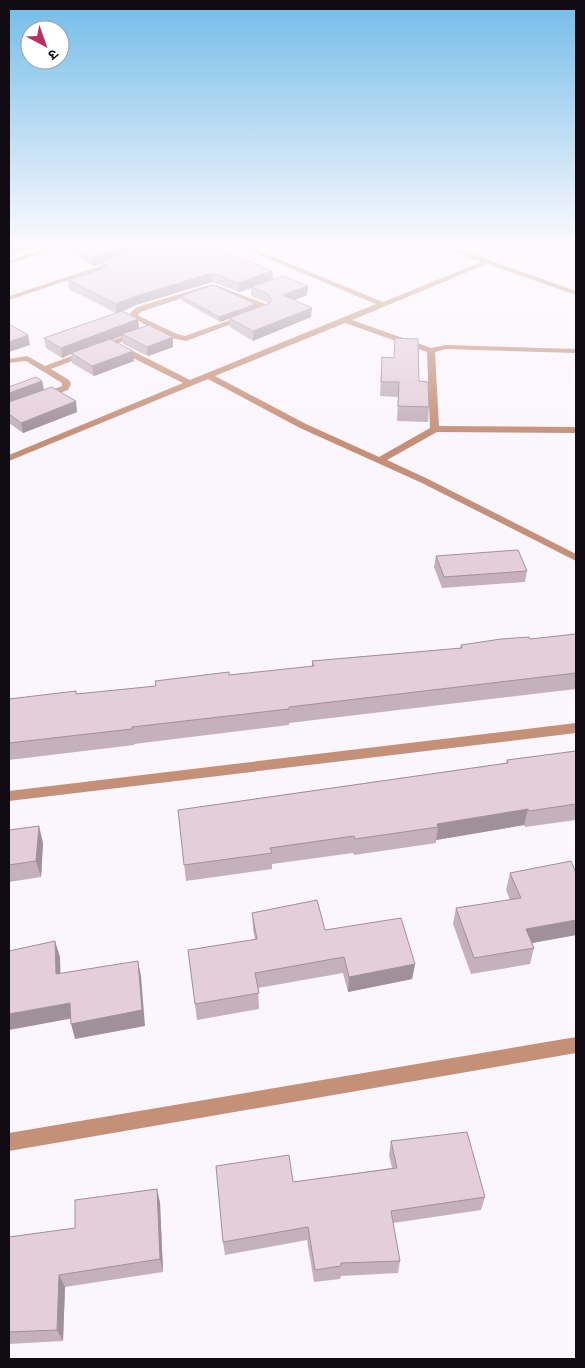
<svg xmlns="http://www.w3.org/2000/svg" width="585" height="1368" font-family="Signika,'Noto Sans Devanagari',sans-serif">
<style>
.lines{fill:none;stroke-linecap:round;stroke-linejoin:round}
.minor{fill:#c59078;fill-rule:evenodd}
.wall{fill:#c4b1bb}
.shaded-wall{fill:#a09099}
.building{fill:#e4ceda;stroke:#a09099}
</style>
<rect width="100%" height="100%" fill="#fbf5fd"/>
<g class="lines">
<g class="minor">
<polygon points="52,246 63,246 9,264 9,260"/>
<polygon points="126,246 135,246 143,251 143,255 9,300 9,296 137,254"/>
<path d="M237,246H247L383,302L481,262L440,246H450L576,291V295L487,264L352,320L431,348L446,345L576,349V353L446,349L435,352L439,426L576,427V433L437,432L387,460L428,479L576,554V561L422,483L300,428L208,379L9,461V455L183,383L117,350V346H123L190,380L376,304ZM345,323L427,352L430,428L379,457L306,424L215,376Z"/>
<polygon points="565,246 576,247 576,251 566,247"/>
<path d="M213,284L266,304L269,310L186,341L171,338L131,317L130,313L137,307ZM213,288L261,309L185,336L177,334L139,316L138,314L143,311Z"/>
<polygon points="135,332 142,334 51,369 69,380 71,384 68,390 44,399 40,396 41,394 62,386 62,383 26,361 9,363 9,359 27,356 45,366"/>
<polygon points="576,723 576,733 9,801 9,791"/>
<polygon points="576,1037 576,1053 9,1151 9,1133"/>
</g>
</g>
<g class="wall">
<polygon points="62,246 132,246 133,251 142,248 139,246 213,246 272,271 273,279 308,286 307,295 294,300 311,317 253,341 230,327 229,318 220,322 181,300 181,296 256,304 256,308 268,304 267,302 251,296 251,288 239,292 212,282 136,305 122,311 138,319 139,328 173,337 173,347 148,356 123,344 122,336 111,340 134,361 94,376 72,363 71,354 62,358 46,348 44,338 116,313 69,289 68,280 101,269 101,264 93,266 62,248"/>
<polygon points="395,338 419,381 429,407 428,422 397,421 398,397 380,396 382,357 394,358"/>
<polygon points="42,381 44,390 77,412 23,433 9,423 9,387"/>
<polygon points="436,556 527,571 525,582 442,588 434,567"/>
<polygon points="576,634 576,689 289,723 289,725 134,744 134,745 9,760 9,699 76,691 77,694 156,686 229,675 312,667 312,661 460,648 461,645 530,639"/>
<polygon points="576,751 576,820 525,827 524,825 436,840 436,843 354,855 353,853 272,864 272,869 186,881 178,810 506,763 507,760"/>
<polygon points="9,830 43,843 41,877 9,882"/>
<polygon points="510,873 576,873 576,935 532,943 534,948 530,964 471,974 453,924 456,908 510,900 506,890"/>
<polygon points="252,913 325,930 415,964 412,979 348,992 343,973 258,988 259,1009 197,1020 188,950 255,940 253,929"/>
<polygon points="391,1141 485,1197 481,1210 393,1223 400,1261 398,1273 341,1276 340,1279 314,1282 307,1240 225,1255 223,1242 293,1182 392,1168 389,1155"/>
<polygon points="157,1189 160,1203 163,1272 65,1287 63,1341 9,1344 9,1237 75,1228"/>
</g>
<g class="shaded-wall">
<polygon points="11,246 42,246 9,256 9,247"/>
<polygon points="128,246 132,246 133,253 100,262 101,264 93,266 92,258"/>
<polygon points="272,271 273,280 251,287 251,288 239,292 239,283"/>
<polygon points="212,273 212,282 136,305 117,314 116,304 136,296"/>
<polygon points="308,286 307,295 283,305 283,295"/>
<polygon points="256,304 256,309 220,322 219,317"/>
<polygon points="312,308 311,317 253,341 253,331"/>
<polygon points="138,319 139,329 122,334 122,336 72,354 71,353 71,354 62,358 61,348"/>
<polygon points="28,335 30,345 9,352 9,342"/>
<polygon points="173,337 173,347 148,356 147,347"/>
<polygon points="133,351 134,361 94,376 92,366"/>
<polygon points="42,381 44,391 9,404 9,393"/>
<polygon points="76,401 77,412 23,433 21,423"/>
<polygon points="528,809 524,825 436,840 438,827 437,824"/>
<polygon points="39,826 43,843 41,877 36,861"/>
<polygon points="576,920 576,935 521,945 526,929"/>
<polygon points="55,941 60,957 61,990 56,974"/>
<polygon points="138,961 141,976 145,1026 75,1039 71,1024"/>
<polygon points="415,964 412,979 348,992 349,977"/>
<polygon points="70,1003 74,1018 9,1030 9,1014"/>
<polygon points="157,1189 160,1203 163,1272 160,1259"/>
<polygon points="59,1275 65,1287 63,1341 57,1330"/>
</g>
<g class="building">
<polygon points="72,246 128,246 92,258"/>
<polygon points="144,246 213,246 272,271 239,283 212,273 136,296 116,304 68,280 109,267 100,262 144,248"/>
<polygon points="283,276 308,286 283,295 312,308 253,331 229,318 270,303 271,300 267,293 251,287"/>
<polygon points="213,285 256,304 219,317 181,296"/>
<polygon points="122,311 138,319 61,348 44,338"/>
<polygon points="9,324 28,335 9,342"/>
<polygon points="149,325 173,337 147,347 122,334"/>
<polygon points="395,338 418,339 419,381 428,382 429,407 398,406 399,382 381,382 382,357 394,358"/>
<polygon points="110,339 133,351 92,366 71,353"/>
<polygon points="36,377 42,381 9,393 9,387"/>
<polygon points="52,387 76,401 21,423 9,414 9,402"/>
<polygon points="518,550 527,571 444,577 436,556"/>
<polygon points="576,634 576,673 289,707 289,709 132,727 132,729 9,743 9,699 76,691 76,694 156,686 155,681 229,672 229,675 314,666 312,661 462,648 461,645 501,639 529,637 530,639"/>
<polygon points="576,751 576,804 529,811 528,809 437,824 438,827 355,839 354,836 270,848 272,853 184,865 178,810 508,763 507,760"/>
<polygon points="39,826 36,861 9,865 9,830"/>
<polygon points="571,861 576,873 576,920 526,929 534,948 474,958 456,908 521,898 510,873"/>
<polygon points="317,900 325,930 401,918 415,964 349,977 344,957 255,973 259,993 195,1004 188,950 257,939 252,913"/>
<polygon points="55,941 56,974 138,961 142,1010 71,1024 70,1003 9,1014 9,951"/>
<polygon points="467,1132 485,1197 391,1211 400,1261 341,1263 341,1266 315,1270 308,1227 223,1242 216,1166 289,1155 293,1182 397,1168 391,1141"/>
<polygon points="157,1189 160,1259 59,1275 57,1330 9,1332 9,1237 75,1228 75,1200"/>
</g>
<linearGradient id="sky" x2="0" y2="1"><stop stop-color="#73bce8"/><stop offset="0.56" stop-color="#fdfafe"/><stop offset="1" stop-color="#fdfafe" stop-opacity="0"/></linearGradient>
<rect width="585" height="438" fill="url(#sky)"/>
<rect width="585" height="1368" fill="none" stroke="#110c13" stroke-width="20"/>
<g transform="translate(45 45) rotate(139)"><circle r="24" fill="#ffffff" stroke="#a09ea1"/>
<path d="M0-4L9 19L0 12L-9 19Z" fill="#ba2e64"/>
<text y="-8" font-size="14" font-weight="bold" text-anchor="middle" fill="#110c13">उ</text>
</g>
</svg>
